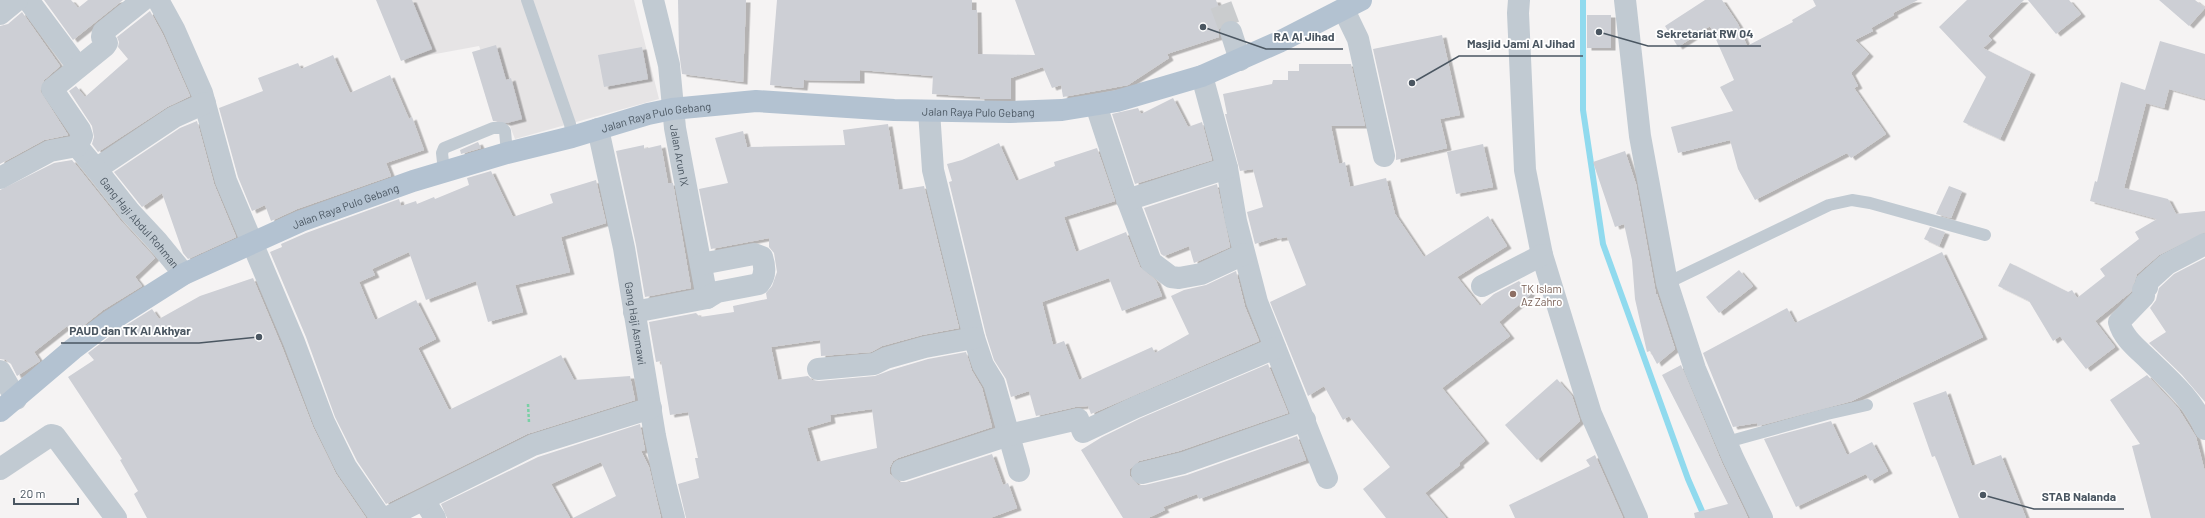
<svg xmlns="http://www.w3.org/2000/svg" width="2205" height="518" font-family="Barlow,sans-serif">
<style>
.education{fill:#e6e4e5}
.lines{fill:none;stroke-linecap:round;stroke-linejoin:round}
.stream{stroke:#90daee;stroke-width:6}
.building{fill:#cdcfd5;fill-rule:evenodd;filter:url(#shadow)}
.minor-tunnel{stroke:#caccce;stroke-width:22;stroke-dasharray:22 11;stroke-linecap:butt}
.path{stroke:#7ad0a6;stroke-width:2.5;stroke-dasharray:3 2;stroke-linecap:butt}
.service{stroke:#c1cad2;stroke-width:12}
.minor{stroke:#c1cad2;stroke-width:22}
.primary{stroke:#b3c2d1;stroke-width:22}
.education-dot{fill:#8d6e63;stroke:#fff;stroke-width:1.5}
.labels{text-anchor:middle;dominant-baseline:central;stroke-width:3.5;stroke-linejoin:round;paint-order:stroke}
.street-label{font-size:11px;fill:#4a5661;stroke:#fff}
.education-label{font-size:11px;fill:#785e54;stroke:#fff;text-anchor:start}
.leader{fill:none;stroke:#4a5661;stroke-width:1.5}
.callout-dot{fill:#4a5661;stroke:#fff;stroke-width:1.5}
.callout-label{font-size:12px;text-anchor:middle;font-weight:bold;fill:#4a5661;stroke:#fff;stroke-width:3.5;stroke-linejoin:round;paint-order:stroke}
</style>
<defs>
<filter id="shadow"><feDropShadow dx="4.5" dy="2.5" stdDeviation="0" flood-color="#0004"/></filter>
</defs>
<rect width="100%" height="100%" fill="#f5f3f3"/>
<polygon class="education" points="377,0 634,0 659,99 515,139 479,46 403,60"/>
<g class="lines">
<polyline class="stream" points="1583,0 1583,110 1603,244 1688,479 1705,518"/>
</g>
<g class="building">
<polygon points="44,0 71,0 78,8 88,0 123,0 73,40"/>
<polygon points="376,0 412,0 432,49 401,61"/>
<polygon points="678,0 746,0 743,82 682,74 679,52"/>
<polygon points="777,0 972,0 972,10 977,10 978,54 1035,55 1015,0 1216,0 1224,22 1219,29 1219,37 1167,54 1169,58 1128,85 1063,97 1061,85 1052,88 1043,67 1011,78 1011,99 980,99 980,97 932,94 933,76 860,70 860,81 804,80 803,88 770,85"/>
<polygon points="1705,0 1722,0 1738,24 1747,46 1793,22 1792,20 1816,6 1813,0 1918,0 1893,13 1894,15 1871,28 1873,31 1855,40 1869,54 1851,73 1858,86 1854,88 1886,134 1851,158 1847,153 1755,200 1738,169 1730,140 1678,153 1671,127 1733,111 1720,87 1734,80 1710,26 1678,47 1665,26"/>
<polygon points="1967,0 2024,0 1988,36 1992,40 1983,48 2031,72 2000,139 1963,122 1986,77 1939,27"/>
<polygon points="2028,0 2069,0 2081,14 2056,34"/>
<polygon points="2159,0 2195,0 2205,8 2189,26"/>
<polygon points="150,11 163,35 190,96 167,107 98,152 92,144 94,137 92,126 69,91 76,86 85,97 128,59 118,47 119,42 117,37"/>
<polygon points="22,12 60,66 44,80 40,91 68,135 44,140 0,164 0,26 8,24"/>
<rect x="1587" y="15" width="24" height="33"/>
<polygon points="1442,35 1460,115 1440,119 1447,148 1396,160 1396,153 1373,49"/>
<polygon points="2160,41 2205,54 2205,99 2169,89 2164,108 2146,103 2124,188 2168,199 2176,214 2205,211 2205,232 2159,255 2137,274 2131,292 2095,321 2115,347 2086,369 2060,336 2053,341 2029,301 1998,286 2010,263 2068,292 2072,290 2077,298 2105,276 2100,269 2139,239 2135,232 2157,219 2090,201 2095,181 2097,182 2121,82 2145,90"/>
<polygon points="496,45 506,80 511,78 522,119 507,123 493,121 472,52"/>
<polygon points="642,47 648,79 604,87 598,55"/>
<polygon points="333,55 350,93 390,75 409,119 412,117 424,150 386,163 391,176 297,209 271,221 265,205 252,211 238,177 219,108 263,91 258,78 298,63 301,69"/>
<polygon points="1299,64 1351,64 1365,126 1331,126 1339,164 1345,162 1350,187 1386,178 1395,214 1424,257 1488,216 1507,246 1457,277 1480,306 1494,294 1519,281 1531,294 1499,322 1510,336 1442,388 1485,441 1459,463 1460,465 1425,493 1446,518 1386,518 1363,489 1390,467 1349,416 1343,420 1324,386 1308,396 1270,302 1306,285 1287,237 1277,239 1277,237 1255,244 1247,212 1263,207 1253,169 1240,171 1225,114 1227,114 1223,94 1272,84 1273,80 1288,80 1288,71 1299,71"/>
<polygon points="1173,98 1188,127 1202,122 1212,160 1135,184 1112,114 1138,108 1141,114"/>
<polygon points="197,121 214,184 236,237 188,259 183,253 162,193 142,207 114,172 180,128"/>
<path d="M888,124L899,190L924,186L959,328L922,335L882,346L871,352L821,356L820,340L771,347L778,380L808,376L812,380L819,381L875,376L891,370L928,359L966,352L972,371L982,388L992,427L898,458L893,461L890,467V474L899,482H906L992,454L1003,485L1008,483L1017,508L990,518H686L678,484L699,478L695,458H698L688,412L670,415L661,361L656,362L649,322L696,313L700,317L734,312L733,306L767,299L766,293L772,286L777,272L774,253L769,247V238L711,249L699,189L728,183L715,138L743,131L747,147L845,145L843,130ZM872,409L877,448L817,462L807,428L831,421L830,415Z"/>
<polygon points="478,142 481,148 461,154 460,150"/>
<polygon points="999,143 1016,181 1055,166 1054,162 1097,148 1115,201 1064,217 1076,252 1126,232 1140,267 1156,281 1162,296 1122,311 1109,278 1042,302 1053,345 1064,341 1079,380 1152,347 1155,353 1189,334 1171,296 1184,290 1206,285 1236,271 1245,307 1259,341 1091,414 1088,406 1075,407 1036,416 1029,391 1011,397 1006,379 994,360 986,335 949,182 952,181 947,164 962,160"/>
<polygon points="1483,144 1493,187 1456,194 1447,152"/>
<polygon points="644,145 644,149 661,145 668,183 673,183 691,288 645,297 636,245 616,151"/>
<polygon points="1625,151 1636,184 1656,294 1657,294 1675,349 1657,364 1650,351 1647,352 1635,299 1632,260 1624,224 1615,227 1593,162"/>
<polygon points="72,160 120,220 155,258 135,277 142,286 103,310 73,334 67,326 34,352 40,361 17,376 11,364 6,360 0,359 0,190 54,163"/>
<polygon points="491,171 513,217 553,203 550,194 596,180 606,223 561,237 570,272 515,285 523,312 488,322 476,281 426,300 409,252 372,269 375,275 359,282 375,320 416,300 436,339 418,348 449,410 561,355 574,380 630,376 635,400 527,434 386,504 357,461 335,417 306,337 270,252 282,247 281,244 306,233 399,199 401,206 416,201 417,204 434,197 435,199 469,185 467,178"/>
<polygon points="1217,184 1230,247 1194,263 1189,246 1164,256 1161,254 1144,208"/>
<polygon points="1949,186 1962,191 1951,218 1936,214"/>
<polygon points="1930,227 1945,232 1939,246 1924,239"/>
<polygon points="1942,252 1983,337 1852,401 1758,426 1757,423 1733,427 1703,353 1787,308 1795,323"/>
<polygon points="2205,258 2205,402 2182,375 2149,343 2166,332 2150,308 2156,300 2159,288 2174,274"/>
<polygon points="1739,270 1753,286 1719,313 1706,297"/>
<polygon points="253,278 282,347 313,427 336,474 366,518 147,518 134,494 138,491 120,460 122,459 68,377 94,360 88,353 117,331 152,309 159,319 200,296"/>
<polygon points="1268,364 1288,413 1179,451 1139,461 1130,469 1130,476 1138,485 1145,485 1187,475 1297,436 1306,460 1199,499 1197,494 1163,507 1165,510 1148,518 1123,518 1081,450 1102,437 1141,418"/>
<polygon points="1681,365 1722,463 1748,518 1695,518 1694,513 1728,504 1662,375"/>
<polygon points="2147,375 2178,408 2196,437 2205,472 2205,518 2151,518 2132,446 2140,444 2110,400"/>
<polygon points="1557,379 1572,396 1580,421 1537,460 1505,425"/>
<polygon points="1946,391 1972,466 2001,455 2026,518 1959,518 1935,456 1932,457 1913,403"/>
<polygon points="1831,421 1847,455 1872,442 1888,471 1870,481 1866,474 1796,507 1764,439"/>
<polygon points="640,424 645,450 641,451 649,467 661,518 573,518 616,496 601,462 551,484 570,518 447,518 441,504 538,457"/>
<polygon points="1595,455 1623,518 1515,518 1509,505 1590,466 1586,460"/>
</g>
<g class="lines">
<polyline class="minor-tunnel" points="1221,5 1231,32"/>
<polyline class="path" points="528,404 529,423"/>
<g class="service">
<polyline points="527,0 570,124 572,137"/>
<polyline points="444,171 442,153 444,148 493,128 502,128 505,131 507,153"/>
<polyline points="1667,283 1829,205 1852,200 1870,203 1985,235"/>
<polyline points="1727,442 1827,414 1867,405"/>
</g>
<g class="minor">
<polyline points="28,0 78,67"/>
<polyline points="158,0 174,29 202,93 226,181 294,342 324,422 346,467 381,518"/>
<path id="s1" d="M653,0L669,65L675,128L707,298"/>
<polyline points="1519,0 1518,13 1525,170 1542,255 1591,414 1637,518"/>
<polyline points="1625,0 1640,136 1667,283 1695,369 1733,458 1762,518"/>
<polyline points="1344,10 1358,39 1384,156"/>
<polyline points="0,14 17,0"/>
<polyline points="1231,32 1240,60"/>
<polyline points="1202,76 1227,168 1236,221 1257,302 1327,478"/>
<polyline points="1096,105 1126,196 1151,262 1171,277 1179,278 1201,274 1244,254"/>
<polyline points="929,111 933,170 974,338 983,365 994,383 1019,471"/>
<path id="s2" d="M598,129L624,248L655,436L665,483L674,518"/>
<polyline points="77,146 96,169 174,117 205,103"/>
<path id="s3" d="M96,169L130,212L157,241L184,274"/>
<polyline points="0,178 50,151 77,146 82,136 80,130 52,89 105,46 107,43 102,37 103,32 143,0"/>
<polyline points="1127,200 1227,168"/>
<path d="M2205,244L2167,264L2146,283L2147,287L2143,290L2144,296L2119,322C2123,338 2138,349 2149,360C2171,381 2194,401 2205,429"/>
<polyline points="1482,286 1542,255"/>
<path d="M634,312L707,298L717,292L759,284C766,276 765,266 762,257L754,254L701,264"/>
<polyline points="818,369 874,364 886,358 925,347 974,338"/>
<polyline points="0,371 16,399"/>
<polyline points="0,469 51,435 55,436 116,518"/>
<polyline points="902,470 1009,435 1078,419 1083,432 1136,407 1275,348"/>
<polyline points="1142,473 1183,463 1305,420"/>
<polyline points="424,500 435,518"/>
<polyline points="386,518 533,445 651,408"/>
</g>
<path class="primary" id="s4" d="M0,411L73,349L110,321L184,274L301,221L413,181L507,153L572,137L648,114L672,109L756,101L894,110L1010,112L1062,110L1117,101L1202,76L1279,42L1361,0"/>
</g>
<circle class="education-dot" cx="1513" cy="294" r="4"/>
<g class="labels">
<g class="street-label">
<text stroke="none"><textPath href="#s4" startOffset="1053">Jalan Raya Pulo Gebang</textPath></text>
<text stroke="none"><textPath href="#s4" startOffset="729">Jalan Raya Pulo Gebang</textPath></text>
<text stroke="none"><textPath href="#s1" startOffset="158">Jalan Arun IX</textPath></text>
<text stroke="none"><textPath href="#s4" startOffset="405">Jalan Raya Pulo Gebang</textPath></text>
<text stroke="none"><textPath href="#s3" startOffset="69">Gang Haji Abdul Rohman</textPath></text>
<text stroke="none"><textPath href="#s2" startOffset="198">Gang Haji Asmawi</textPath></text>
</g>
<g class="education-label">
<text x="1521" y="288">TK Islam<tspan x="1521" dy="13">Az Zahro</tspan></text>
</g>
</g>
<path class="leader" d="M1599 32L1648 46H1761M1203 27L1266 49H1343M1412 83L1459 56H1583M259 337L199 343H61M1983 495L2034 509H2124"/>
<g class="callout-dot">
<circle cx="1599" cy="32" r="4"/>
<circle cx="1203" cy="27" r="4"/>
<circle cx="1412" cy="83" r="4"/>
<circle cx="259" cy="337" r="4"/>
<circle cx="1983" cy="495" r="4"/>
</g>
<g class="callout-label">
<text x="1705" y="38">Sekretariat RW 04</text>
<text x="1304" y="41">RA Al Jihad</text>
<text x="1521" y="48">Masjid Jami Al Jihad</text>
<text x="130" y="335">PAUD dan TK Al Akhyar</text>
<text x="2079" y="501">STAB Nalanda</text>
</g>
<path d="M14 498v6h64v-6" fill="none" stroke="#4a5661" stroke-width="2"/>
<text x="20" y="498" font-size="12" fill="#4a5661" stroke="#ffffff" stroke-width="3" paint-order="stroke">20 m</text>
</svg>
